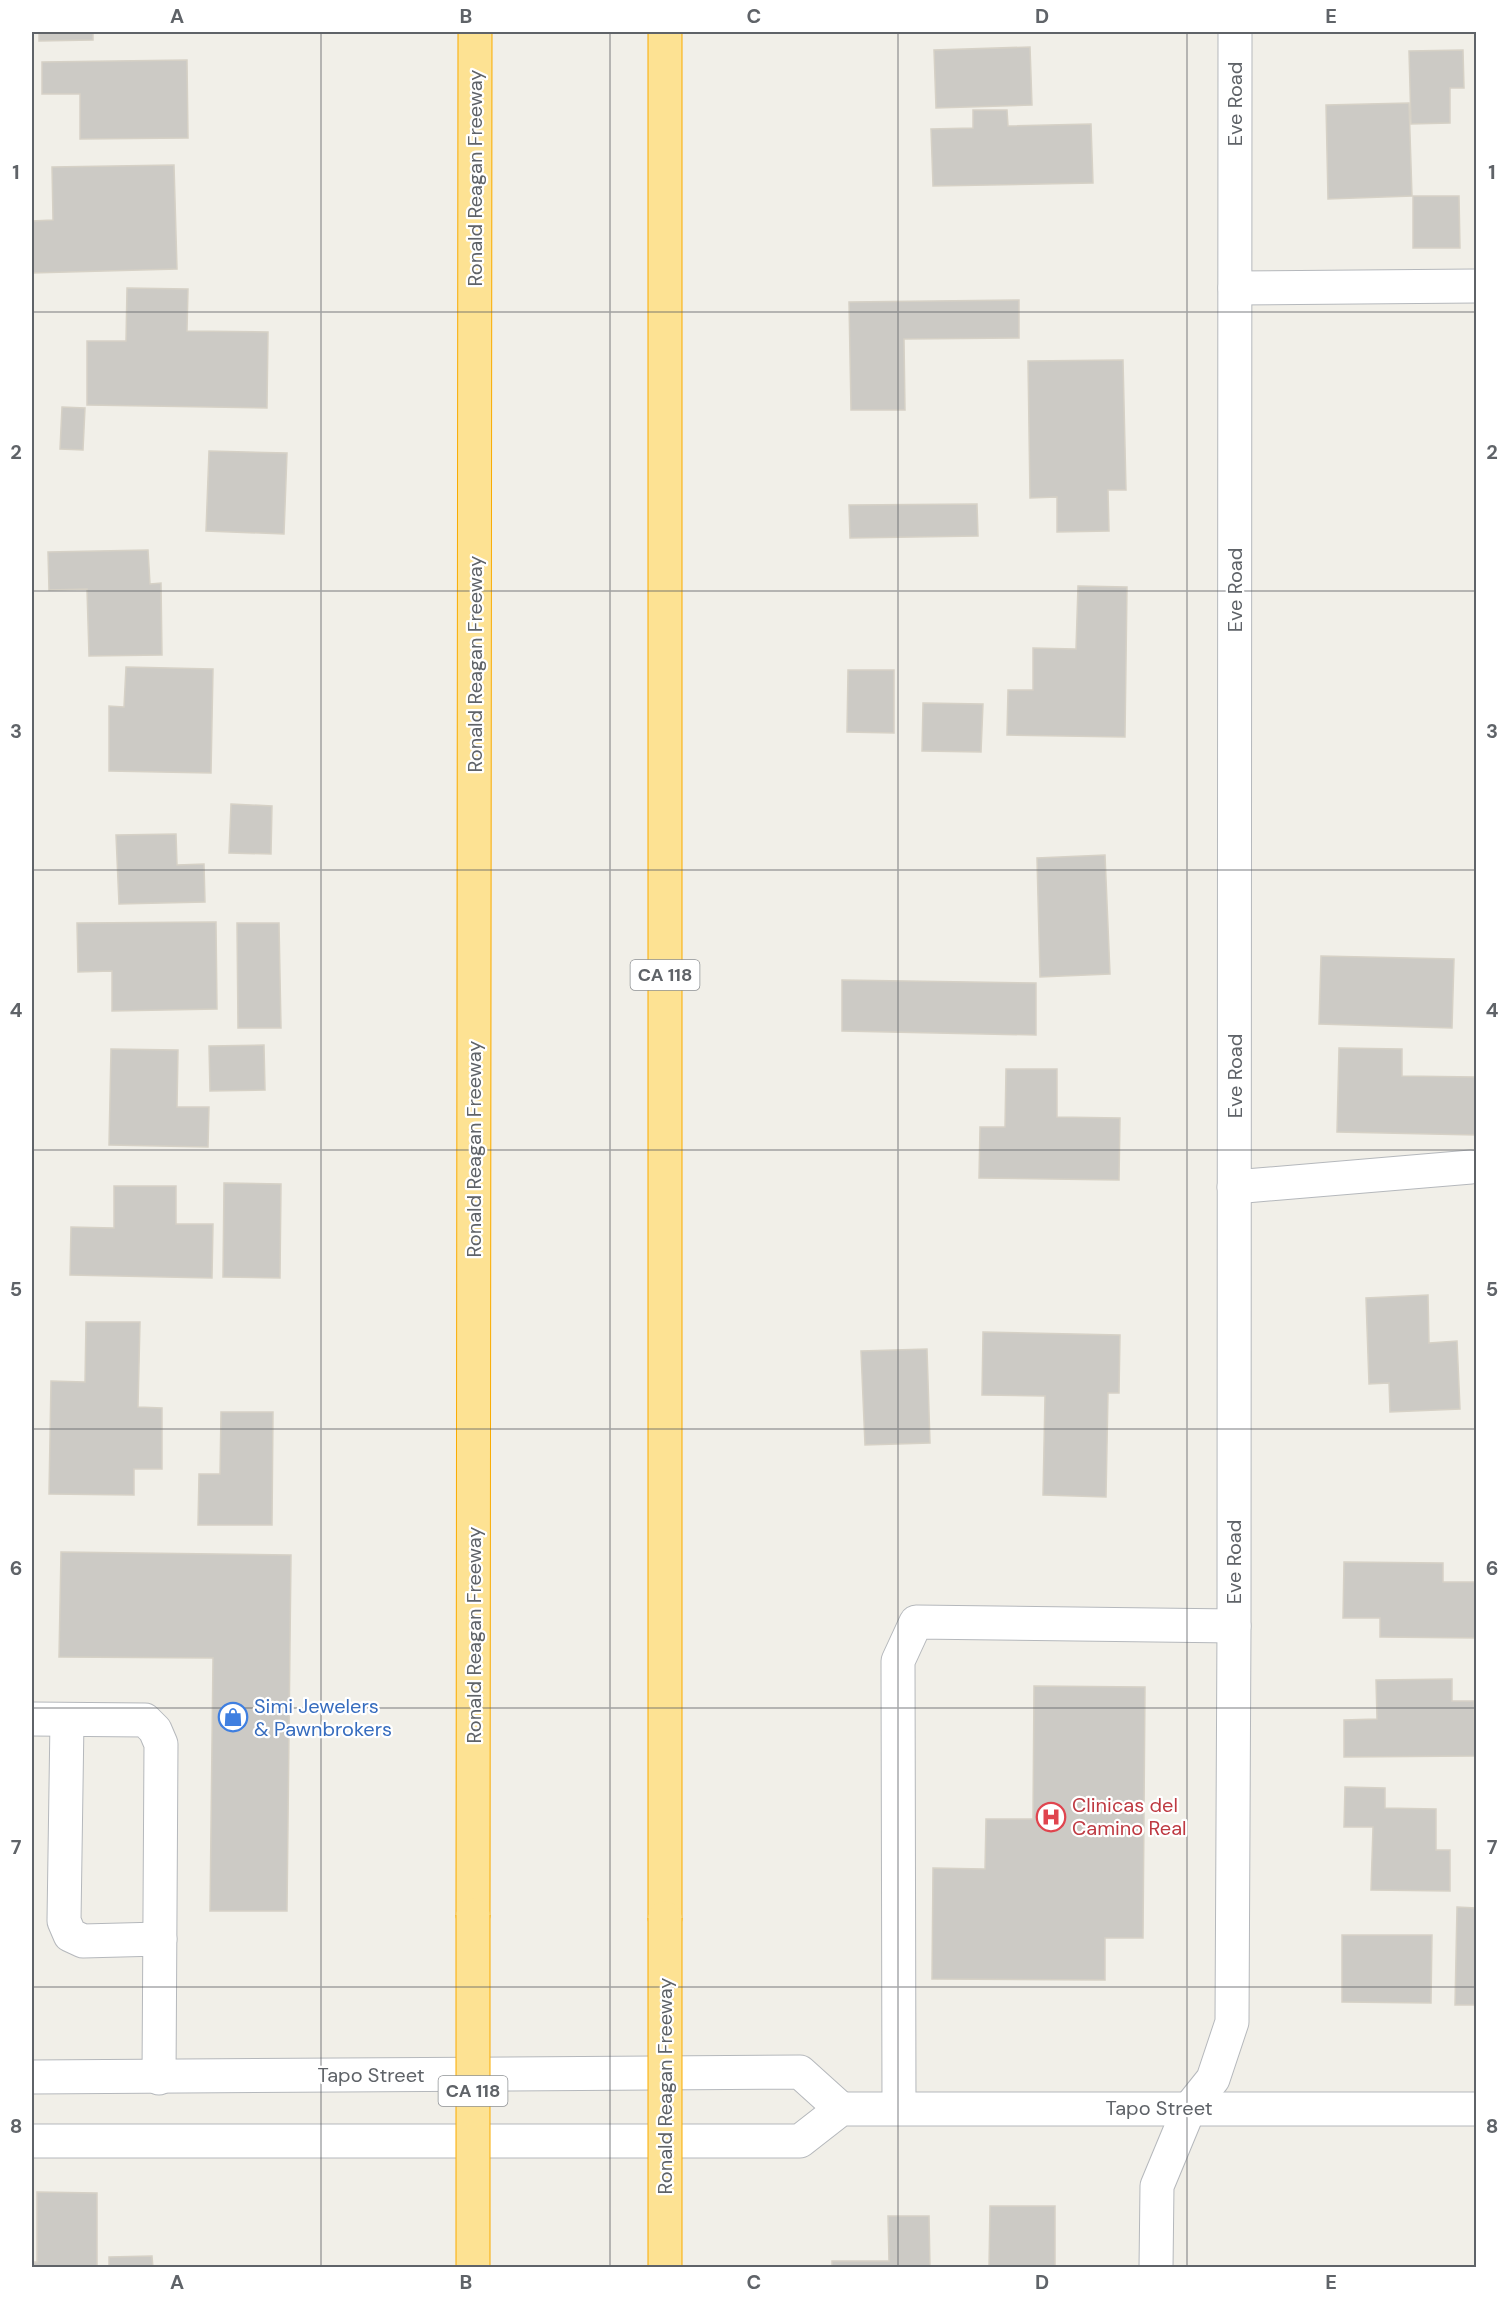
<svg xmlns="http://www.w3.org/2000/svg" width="1508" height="2299" font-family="'DM Sans',sans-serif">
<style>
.building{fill:#cccac5;stroke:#d6d1c6;stroke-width:1.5}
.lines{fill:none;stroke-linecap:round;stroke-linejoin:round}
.minor-casing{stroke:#b5b8bc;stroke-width:35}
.highway-casing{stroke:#f9ab00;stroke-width:35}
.minor{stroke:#fff;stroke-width:33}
.highway{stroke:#fde293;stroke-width:33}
.highway-bridge-casing{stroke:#f9ab00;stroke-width:35;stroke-linecap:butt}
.highway-bridge{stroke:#fde293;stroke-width:33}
.grid{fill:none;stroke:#5f6368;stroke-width:1.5;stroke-opacity:0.55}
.labels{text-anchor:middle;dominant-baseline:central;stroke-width:4.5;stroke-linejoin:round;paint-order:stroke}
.shield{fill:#fff;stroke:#8f9295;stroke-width:1.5}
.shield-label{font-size:18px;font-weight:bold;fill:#5f6368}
.street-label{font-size:20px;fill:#5f6368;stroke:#fff}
.shop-label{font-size:20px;fill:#366cbe;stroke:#fff;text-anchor:start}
.health-label{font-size:20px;fill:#be3a42;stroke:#fff;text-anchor:start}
.neatline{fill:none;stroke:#5f6368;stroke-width:2}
.grid-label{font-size:20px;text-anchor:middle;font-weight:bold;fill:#5f6368}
</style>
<rect width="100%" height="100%" fill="#f1efe8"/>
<g class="building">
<polygon points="39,32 93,32 93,40 39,41"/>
<polygon points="1030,47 1032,105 936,108 934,50"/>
<polygon points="1463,50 1464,88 1450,88 1450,123 1411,124 1409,51"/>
<polygon points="187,60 188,138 80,139 80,94 42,94 42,62"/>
<polygon points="1409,103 1412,196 1328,199 1326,105"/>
<polygon points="973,110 1007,110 1008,126 1091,124 1093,183 933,186 931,129 973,128"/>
<polygon points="174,165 177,269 32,273 32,221 53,220 52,167"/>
<polygon points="1413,196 1459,196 1460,248 1413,248"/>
<polygon points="127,288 188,289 187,331 268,332 267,408 87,405 87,341 126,341"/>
<polygon points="1019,300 1019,338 904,339 905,410 851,410 849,302"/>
<polygon points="1123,360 1126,490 1108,490 1109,531 1057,532 1057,497 1030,498 1028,361"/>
<polygon points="62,407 85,408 83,450 60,449"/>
<polygon points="209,451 287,453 284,534 206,531"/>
<polygon points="977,504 978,536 850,538 849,505"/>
<polygon points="148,550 150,584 161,583 162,655 89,656 87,589 49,590 48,552"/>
<polygon points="1078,586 1127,587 1125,737 1007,735 1008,690 1033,690 1033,648 1076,649"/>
<polygon points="126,667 213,669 211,773 109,771 109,706 124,707"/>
<polygon points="848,670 894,670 894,733 847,732"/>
<polygon points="923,703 983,704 981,752 922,751"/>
<polygon points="231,804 272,806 271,854 229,853"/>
<polygon points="176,834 177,865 204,864 205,902 119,904 116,835"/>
<polygon points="1105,855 1110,974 1040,977 1037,858"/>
<polygon points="216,922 217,1009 112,1011 112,971 78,972 77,923"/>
<polygon points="237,923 279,923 281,1028 238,1028"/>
<polygon points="1321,956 1454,959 1452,1028 1319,1024"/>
<polygon points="842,980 1036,983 1036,1035 842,1031"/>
<polygon points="264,1045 265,1090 210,1091 209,1046"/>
<polygon points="1339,1048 1402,1049 1402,1076 1476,1077 1476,1135 1337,1132"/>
<polygon points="111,1049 178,1050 177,1107 209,1107 208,1147 109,1145"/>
<polygon points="1006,1069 1057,1069 1057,1117 1120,1118 1119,1180 979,1178 980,1127 1005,1127"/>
<polygon points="224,1183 281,1184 280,1278 223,1277"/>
<polygon points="114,1186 176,1186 176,1224 213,1224 212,1278 70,1275 71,1227 114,1228"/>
<polygon points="1428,1295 1429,1343 1457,1341 1460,1409 1390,1412 1389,1383 1369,1384 1366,1298"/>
<polygon points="86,1322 140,1322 138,1407 162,1408 162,1469 134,1469 134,1495 49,1494 51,1381 85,1382"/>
<polygon points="983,1332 1120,1335 1119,1393 1108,1393 1106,1497 1043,1495 1045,1396 982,1395"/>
<polygon points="927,1349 930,1443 865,1445 861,1351"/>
<polygon points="221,1412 273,1412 272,1525 198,1525 199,1474 220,1474"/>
<polygon points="61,1552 291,1555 287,1911 210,1911 213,1658 59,1657"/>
<polygon points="1344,1562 1443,1563 1443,1582 1476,1582 1476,1638 1380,1637 1380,1618 1343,1618"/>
<polygon points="1452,1679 1452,1701 1474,1701 1475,1756 1344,1757 1344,1720 1377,1719 1376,1680"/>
<polygon points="1034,1686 1145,1687 1143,1938 1105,1938 1105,1980 932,1979 933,1868 985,1869 986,1819 1033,1819"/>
<polygon points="1345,1787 1385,1788 1385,1808 1436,1809 1436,1850 1450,1850 1450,1891 1371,1890 1373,1827 1344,1827"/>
<polygon points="1457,1907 1476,1908 1476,2005 1455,2005"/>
<polygon points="1342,1935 1432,1935 1431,2003 1342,2002"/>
<polygon points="37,2192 97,2193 97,2268 32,2268 32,2262 37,2262"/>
<polygon points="990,2206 1055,2206 1055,2268 989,2268"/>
<polygon points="888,2216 929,2216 930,2268 832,2268 832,2261 889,2261"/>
<polygon points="152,2256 153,2268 109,2268 109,2257"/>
</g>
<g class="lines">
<g class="minor-casing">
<g id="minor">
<polyline points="1235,288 1476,286"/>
<polyline points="1234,1187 1471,1167"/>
<polyline points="32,1719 145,1720 155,1730 161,1744 159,2078"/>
<polyline points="67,1720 64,1921 70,1935 83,1941 160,1939"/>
<polyline points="32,2077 800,2072 841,2109"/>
<polyline points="899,2107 898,1661 916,1622 1234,1626"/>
<polyline points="32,2141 800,2141 841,2109 1476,2109"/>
<polyline points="1156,2268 1157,2186 1189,2109 1213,2079 1232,2022 1234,1626 1235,32"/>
</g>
</g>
<g class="highway-casing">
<g id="highway">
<polyline points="665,32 665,1918"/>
<polyline points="473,1915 475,32"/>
</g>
</g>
<use href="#minor" class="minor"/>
<use href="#highway" class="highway"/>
<g class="highway-bridge-casing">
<g id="highway-bridge">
<polyline points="473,1915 473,2268"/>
<polyline points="665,1918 665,2268"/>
</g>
</g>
<use href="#highway-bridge" class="highway-bridge"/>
</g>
<path class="grid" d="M321,32V2268M610,32V2268M898,32V2268M1187,32V2268M32,312H1476M32,591H1476M32,870H1476M32,1150H1476M32,1429H1476M32,1708H1476M32,1987H1476"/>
<defs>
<g id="shop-ring" transform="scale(1.5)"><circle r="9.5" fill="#fff" stroke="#3f7fe0" stroke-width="1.5"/><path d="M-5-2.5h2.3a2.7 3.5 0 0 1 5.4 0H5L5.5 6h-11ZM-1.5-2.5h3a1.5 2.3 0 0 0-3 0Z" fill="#3f7fe0"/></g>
<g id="hospital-ring" transform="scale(1.5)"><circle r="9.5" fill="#fff" stroke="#e0444e" stroke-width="1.5"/><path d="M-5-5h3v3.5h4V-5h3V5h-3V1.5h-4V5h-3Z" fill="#e0444e"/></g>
</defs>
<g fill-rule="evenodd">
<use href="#shop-ring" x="233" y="1717"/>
<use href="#hospital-ring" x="1051" y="1817"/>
</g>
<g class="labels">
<g class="shield">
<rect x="630.5" y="960" width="69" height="30" rx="4.5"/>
<rect x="438.5" y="2076" width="69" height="30" rx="4.5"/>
</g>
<g class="shield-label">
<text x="665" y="975">CA 118</text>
<text x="473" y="2091">CA 118</text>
</g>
<g class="street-label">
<text transform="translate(1235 104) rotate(-90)">Eve Road</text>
<text transform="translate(475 178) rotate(-90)">Ronald Reagan Freeway</text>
<text transform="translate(1235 590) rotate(-90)">Eve Road</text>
<text transform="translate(475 664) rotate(-90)">Ronald Reagan Freeway</text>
<text transform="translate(1235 1076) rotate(-90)">Eve Road</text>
<text transform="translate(474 1149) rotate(-90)">Ronald Reagan Freeway</text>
<text transform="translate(1234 1562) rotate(-90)">Eve Road</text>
<text transform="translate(474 1635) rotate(-90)">Ronald Reagan Freeway</text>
<text x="371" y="2075">Tapo Street</text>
<text transform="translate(665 2086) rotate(-90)">Ronald Reagan Freeway</text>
<text x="1159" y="2108">Tapo Street</text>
</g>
<g class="shop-label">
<text x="254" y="1706">Simi Jewelers<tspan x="254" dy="23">&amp; Pawnbrokers</tspan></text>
</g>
<g class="health-label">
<text x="1072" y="1805">Clinicas del<tspan x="1072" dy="23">Camino Real</tspan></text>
</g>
</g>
<rect width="1508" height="2299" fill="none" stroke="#ffffff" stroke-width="66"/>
<rect x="33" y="33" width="1442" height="2233" class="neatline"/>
<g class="grid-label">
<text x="177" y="23">A</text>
<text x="466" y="23">B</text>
<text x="754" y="23">C</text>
<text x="1042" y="23">D</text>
<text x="1331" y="23">E</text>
<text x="16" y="179">1</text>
<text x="1492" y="179">1</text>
<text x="16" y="459">2</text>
<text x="1492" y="459">2</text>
<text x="16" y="738">3</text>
<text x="1492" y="738">3</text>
<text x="16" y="1017">4</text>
<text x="1492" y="1017">4</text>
<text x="16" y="1296">5</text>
<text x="1492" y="1296">5</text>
<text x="16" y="1575">6</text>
<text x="1492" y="1575">6</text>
<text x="16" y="1854">7</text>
<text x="1492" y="1854">7</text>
<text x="16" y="2133">8</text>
<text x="1492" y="2133">8</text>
<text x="177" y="2289">A</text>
<text x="466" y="2289">B</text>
<text x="754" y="2289">C</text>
<text x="1042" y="2289">D</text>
<text x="1331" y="2289">E</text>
</g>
</svg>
